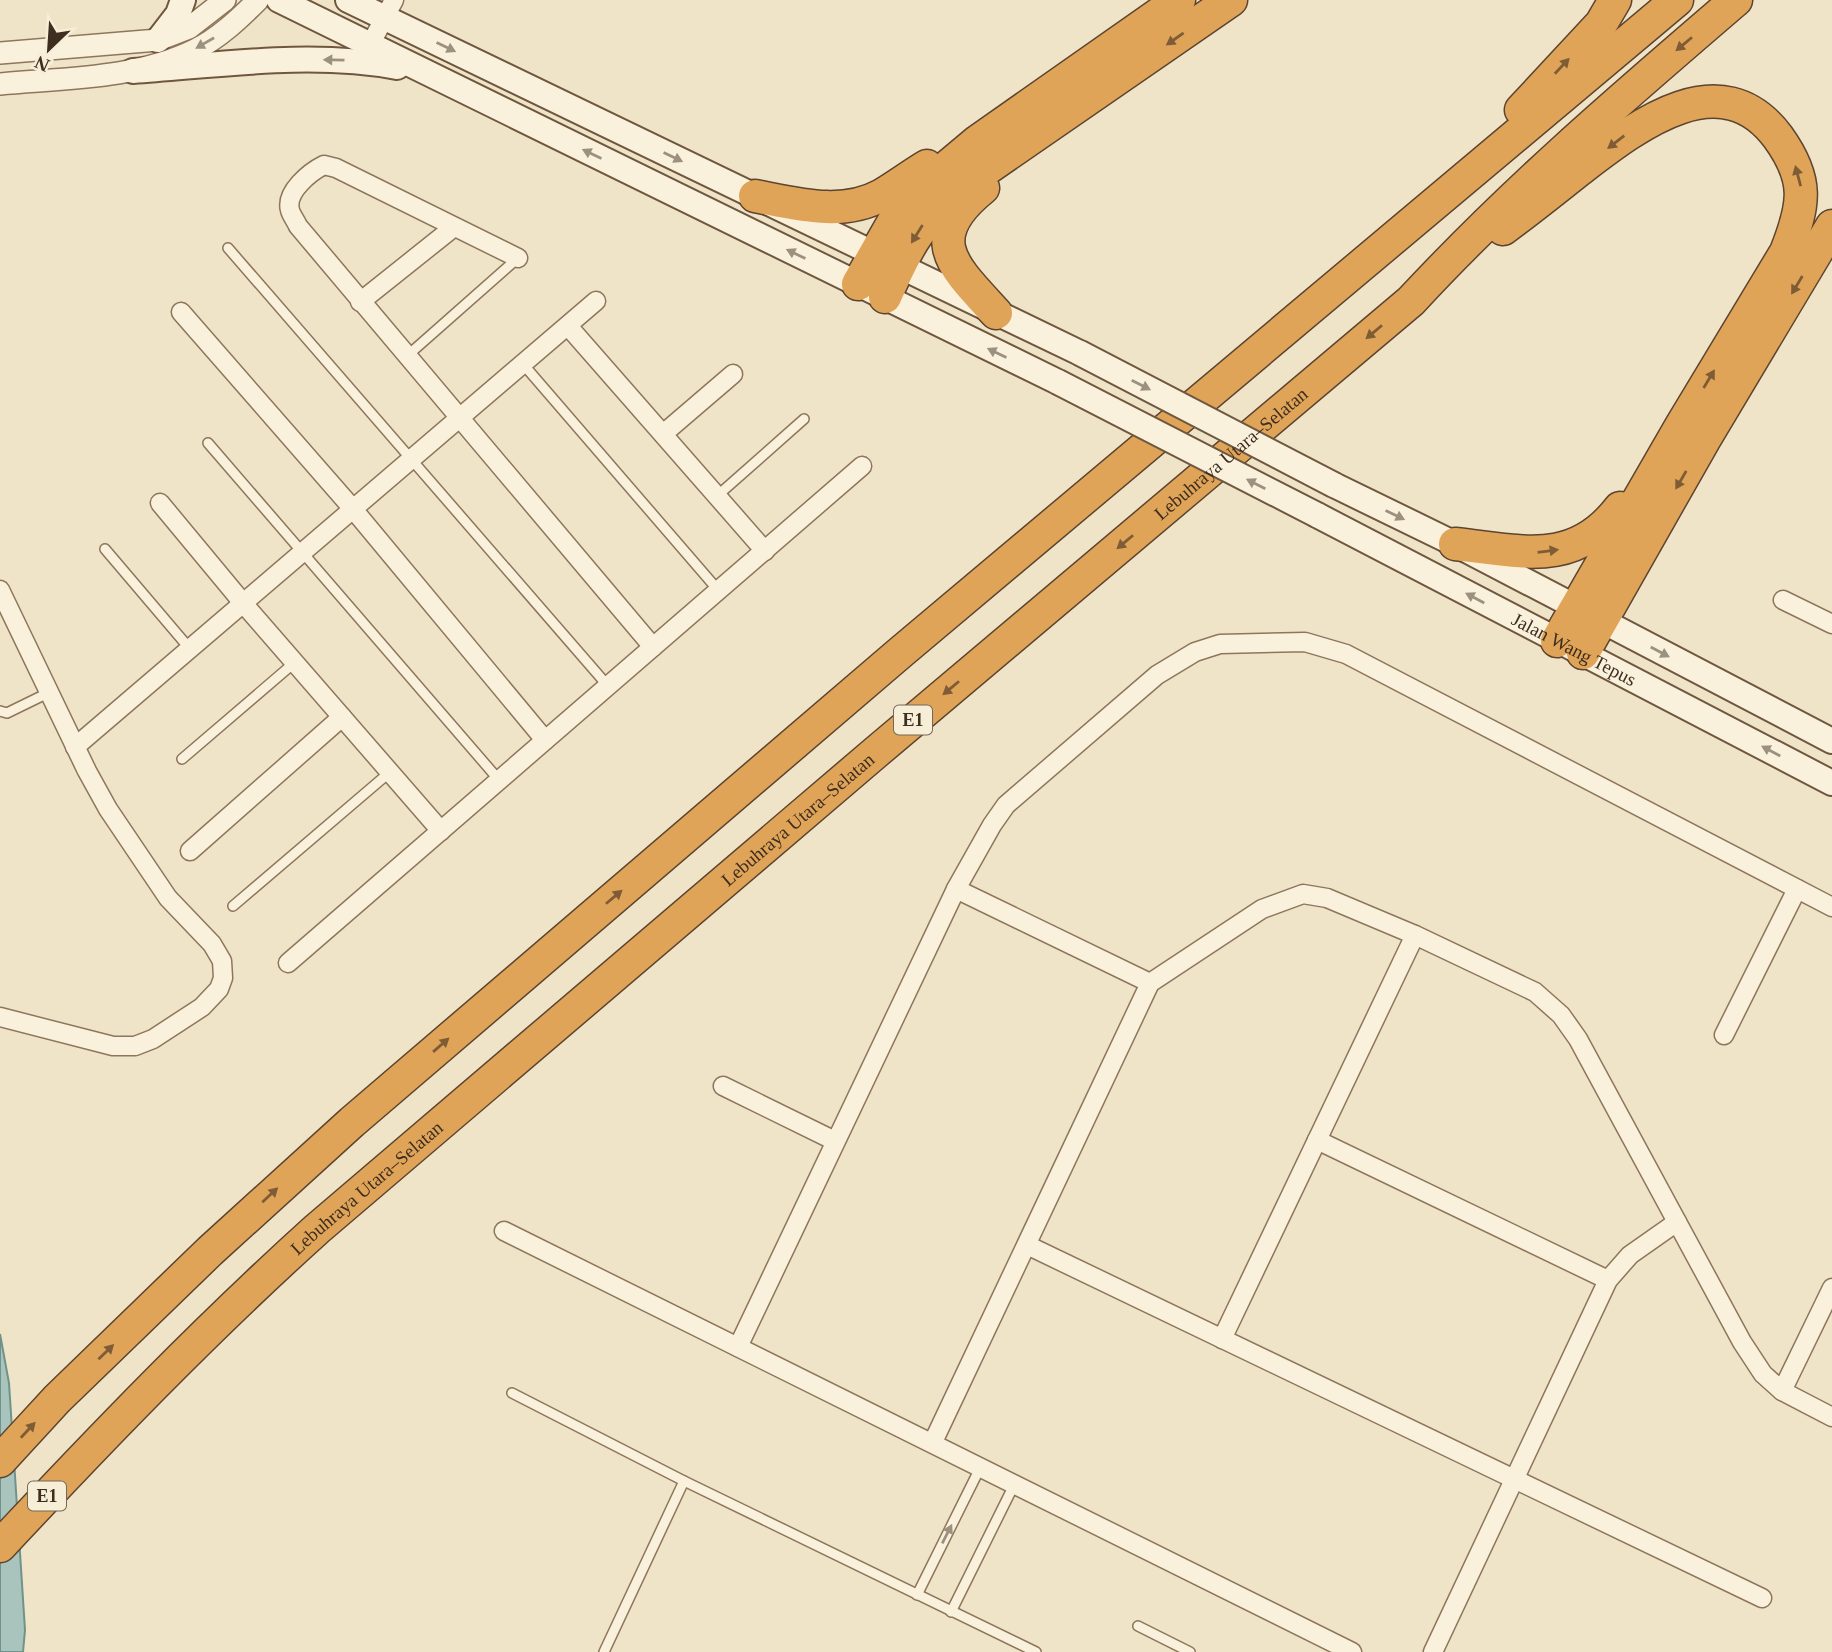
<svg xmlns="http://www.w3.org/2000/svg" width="1832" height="1652" font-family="'Times New Roman',serif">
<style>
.water{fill:#a9c4bc;stroke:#6f938a;stroke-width:2}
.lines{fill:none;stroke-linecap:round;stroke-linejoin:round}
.service-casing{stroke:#8d765c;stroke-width:12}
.minor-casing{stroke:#8d765c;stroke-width:21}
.tertiary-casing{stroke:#8d765c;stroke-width:24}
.secondary-casing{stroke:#6f573f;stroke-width:28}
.motorway-casing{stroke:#5b4430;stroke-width:35}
.service{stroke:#faf1dc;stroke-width:9}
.minor{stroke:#faf1dc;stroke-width:18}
.tertiary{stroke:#faf1dc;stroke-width:21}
.secondary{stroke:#faf1dc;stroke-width:24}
.motorway{stroke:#e0a458;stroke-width:32}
.secondary-bridge-casing{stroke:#6f573f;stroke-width:28;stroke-linecap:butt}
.secondary-bridge{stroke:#faf1dc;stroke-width:24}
.oneway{fill:#7e5d36}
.oneway2{fill:#9c907e}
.labels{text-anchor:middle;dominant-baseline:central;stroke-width:5;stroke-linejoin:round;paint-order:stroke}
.shield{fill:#f7eed8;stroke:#756857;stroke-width:2}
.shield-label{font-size:18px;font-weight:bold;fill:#3d2e20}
.street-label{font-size:19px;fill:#3d2e20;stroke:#f7eed8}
</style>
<rect width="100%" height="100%" fill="#f0e4c8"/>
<polygon class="water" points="0,1334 9,1383 25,1630 23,1652 0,1652"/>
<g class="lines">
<g class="service-casing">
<g id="service">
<polyline points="228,248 608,686"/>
<polyline points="407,356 518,258"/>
<polyline points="523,364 718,590"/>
<polyline points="208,443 499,780"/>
<polyline points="717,496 804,419"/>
<polyline points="105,549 190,649"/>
<polyline points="0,711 7,713 48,693"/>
<polyline points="182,759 294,663"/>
<polyline points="233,906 390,772"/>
<polyline points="512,1393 684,1481 1036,1652"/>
<polyline points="917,1595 981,1466"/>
<polyline points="951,1612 1015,1483"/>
<polyline points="1138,1626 1190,1652"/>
<polyline points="604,1652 684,1481"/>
</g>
</g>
<g class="minor-casing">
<g id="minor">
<polyline points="370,45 394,0"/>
<path d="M518,258L336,168L324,165C310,172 285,192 290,210C291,215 296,221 298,226L653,647"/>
<polyline points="360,302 454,227"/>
<polyline points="181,312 353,509 545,740"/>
<polyline points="568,326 765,551"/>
<polyline points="663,434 733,374"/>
<polyline points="160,503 243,603 441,831"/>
<polyline points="0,590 87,771 108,809 168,898 212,944 222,961 223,978 219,989 202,1007 153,1039 135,1046 113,1046 0,1017"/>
<polyline points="1783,600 1832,624"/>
<polyline points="75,747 596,301"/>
<polyline points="190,851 342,717"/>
<polyline points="956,889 1150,983"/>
<polyline points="288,963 862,466"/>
<polyline points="1724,1035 1797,889"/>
<polyline points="723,1086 835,1141"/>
<polyline points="1317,1140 1608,1280"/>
<polyline points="504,1231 1352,1652"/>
<polyline points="1027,1245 1762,1598"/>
<polyline points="1222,1339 1415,935"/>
<polyline points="738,1347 956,889 992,825 1006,805 1157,675 1195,652 1220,644 1305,642 1346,654 1832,907"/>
<polyline points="1782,1391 1832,1288"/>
<polyline points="933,1442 1150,983 1262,909 1303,894 1327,898 1415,935 1535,992 1561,1015 1578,1039 1742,1342 1763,1374 1782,1391 1832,1417"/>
<polyline points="1433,1652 1608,1280 1630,1255 1677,1222"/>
</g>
</g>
<g class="tertiary-casing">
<g id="tertiary">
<polyline points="0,53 158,40 189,28 225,0"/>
<path d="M0,84C64,78 136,79 195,50C219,38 239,19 258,0"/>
</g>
</g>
<g class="secondary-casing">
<g id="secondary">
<polyline points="279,0 1058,382"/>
<polyline points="348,0 1080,353"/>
<polyline points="158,40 178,14 183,0"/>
<path d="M133,71C220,65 311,51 397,67"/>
<polyline points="1334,485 1455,544 1832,741"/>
<path id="s1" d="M1317,515L1832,783"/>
</g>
</g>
<g class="motorway-casing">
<g id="motorway">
<polyline points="1521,110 1601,24 1615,0"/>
<path d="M983,188C920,239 954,267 996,313"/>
<path d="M755,196C797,204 842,217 882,195C897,186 912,175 927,166"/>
<path d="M1503,229C1529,210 1554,190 1579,170C1634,128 1720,59 1778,137C1809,180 1805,204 1786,252L1681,426L1557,641"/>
<polyline points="858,284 894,221 913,198 941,172 978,141 1179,0"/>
<path d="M885,297C904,254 918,225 953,192L1231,0"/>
<path d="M1455,544C1521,551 1574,568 1620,508"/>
<polyline points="1583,653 1704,440 1832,226"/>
<polyline points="0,1461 57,1399 210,1251 352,1122 901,652 1677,0"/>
<path id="s2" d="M0,1546C102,1437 205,1330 317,1229L875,753L1411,301C1513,191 1623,97 1736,0"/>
</g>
</g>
<use href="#service" class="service"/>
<use href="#minor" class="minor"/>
<use href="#tertiary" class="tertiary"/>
<use href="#secondary" class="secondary"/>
<use href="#motorway" class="motorway"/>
<g class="secondary-bridge-casing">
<g id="secondary-bridge">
<polyline points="1080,353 1334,485"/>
<polyline points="1058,382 1317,515"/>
</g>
</g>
<use href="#secondary-bridge" class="secondary-bridge"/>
</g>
<defs><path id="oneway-solid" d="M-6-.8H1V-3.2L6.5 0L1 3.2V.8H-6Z" transform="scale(1.75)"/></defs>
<g class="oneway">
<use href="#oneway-solid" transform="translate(1175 39) rotate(145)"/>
<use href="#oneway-solid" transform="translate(1684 44) rotate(140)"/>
<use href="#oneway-solid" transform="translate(1562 66) rotate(-47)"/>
<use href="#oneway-solid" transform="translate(1616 142) rotate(142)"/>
<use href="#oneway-solid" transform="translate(1798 176) rotate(-105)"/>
<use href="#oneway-solid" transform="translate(917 234) rotate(122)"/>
<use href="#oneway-solid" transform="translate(1797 285) rotate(121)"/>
<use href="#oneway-solid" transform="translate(1374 332) rotate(140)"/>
<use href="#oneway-solid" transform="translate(1709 379) rotate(-59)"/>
<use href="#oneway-solid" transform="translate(1681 480) rotate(120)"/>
<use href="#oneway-solid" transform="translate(1125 542) rotate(140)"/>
<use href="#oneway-solid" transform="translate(1548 551) rotate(-7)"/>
<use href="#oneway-solid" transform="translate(951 688) rotate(140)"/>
<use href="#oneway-solid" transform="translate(614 897) rotate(-40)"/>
<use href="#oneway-solid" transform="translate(441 1045) rotate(-41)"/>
<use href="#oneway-solid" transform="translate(270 1195) rotate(-43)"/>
<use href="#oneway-solid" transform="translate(106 1352) rotate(-44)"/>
<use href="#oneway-solid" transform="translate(28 1430) rotate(-47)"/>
</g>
<g class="oneway2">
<use href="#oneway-solid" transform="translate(205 43) rotate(150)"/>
<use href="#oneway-solid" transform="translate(446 47) rotate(26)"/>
<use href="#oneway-solid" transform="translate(334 60) rotate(-179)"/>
<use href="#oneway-solid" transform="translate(592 154) rotate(-154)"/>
<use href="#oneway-solid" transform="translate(673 157) rotate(26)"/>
<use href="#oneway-solid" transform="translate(796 254) rotate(-154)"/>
<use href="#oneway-solid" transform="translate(997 353) rotate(-154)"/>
<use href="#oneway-solid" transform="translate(1141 385) rotate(27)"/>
<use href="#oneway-solid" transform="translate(1256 484) rotate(-153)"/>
<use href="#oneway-solid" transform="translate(1395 515) rotate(26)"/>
<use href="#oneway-solid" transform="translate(1475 598) rotate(-152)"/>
<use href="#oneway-solid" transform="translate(1660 652) rotate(28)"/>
<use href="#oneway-solid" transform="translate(1771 751) rotate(-152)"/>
<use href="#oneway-solid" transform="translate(947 1534) rotate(-63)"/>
</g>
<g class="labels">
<g class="shield">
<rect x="894" y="705.5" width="38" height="29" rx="5"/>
<rect x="28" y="1481.5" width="38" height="29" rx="5"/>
</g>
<g class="shield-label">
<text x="913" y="720">E1</text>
<text x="47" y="1496">E1</text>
</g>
<g class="street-label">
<text stroke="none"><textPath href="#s2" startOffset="1647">Lebuhraya Utara–Selatan</textPath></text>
<text stroke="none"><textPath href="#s1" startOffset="290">Jalan Wang Tepus</textPath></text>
<text stroke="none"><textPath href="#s2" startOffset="1080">Lebuhraya Utara–Selatan</textPath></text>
<text stroke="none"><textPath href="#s2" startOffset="513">Lebuhraya Utara–Selatan</textPath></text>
</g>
</g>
<g transform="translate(49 49) rotate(205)" stroke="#f7eed8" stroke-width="5" paint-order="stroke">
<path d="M0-5L12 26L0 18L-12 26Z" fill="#3d2e20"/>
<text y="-10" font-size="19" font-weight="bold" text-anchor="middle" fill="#3d2e20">N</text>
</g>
</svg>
